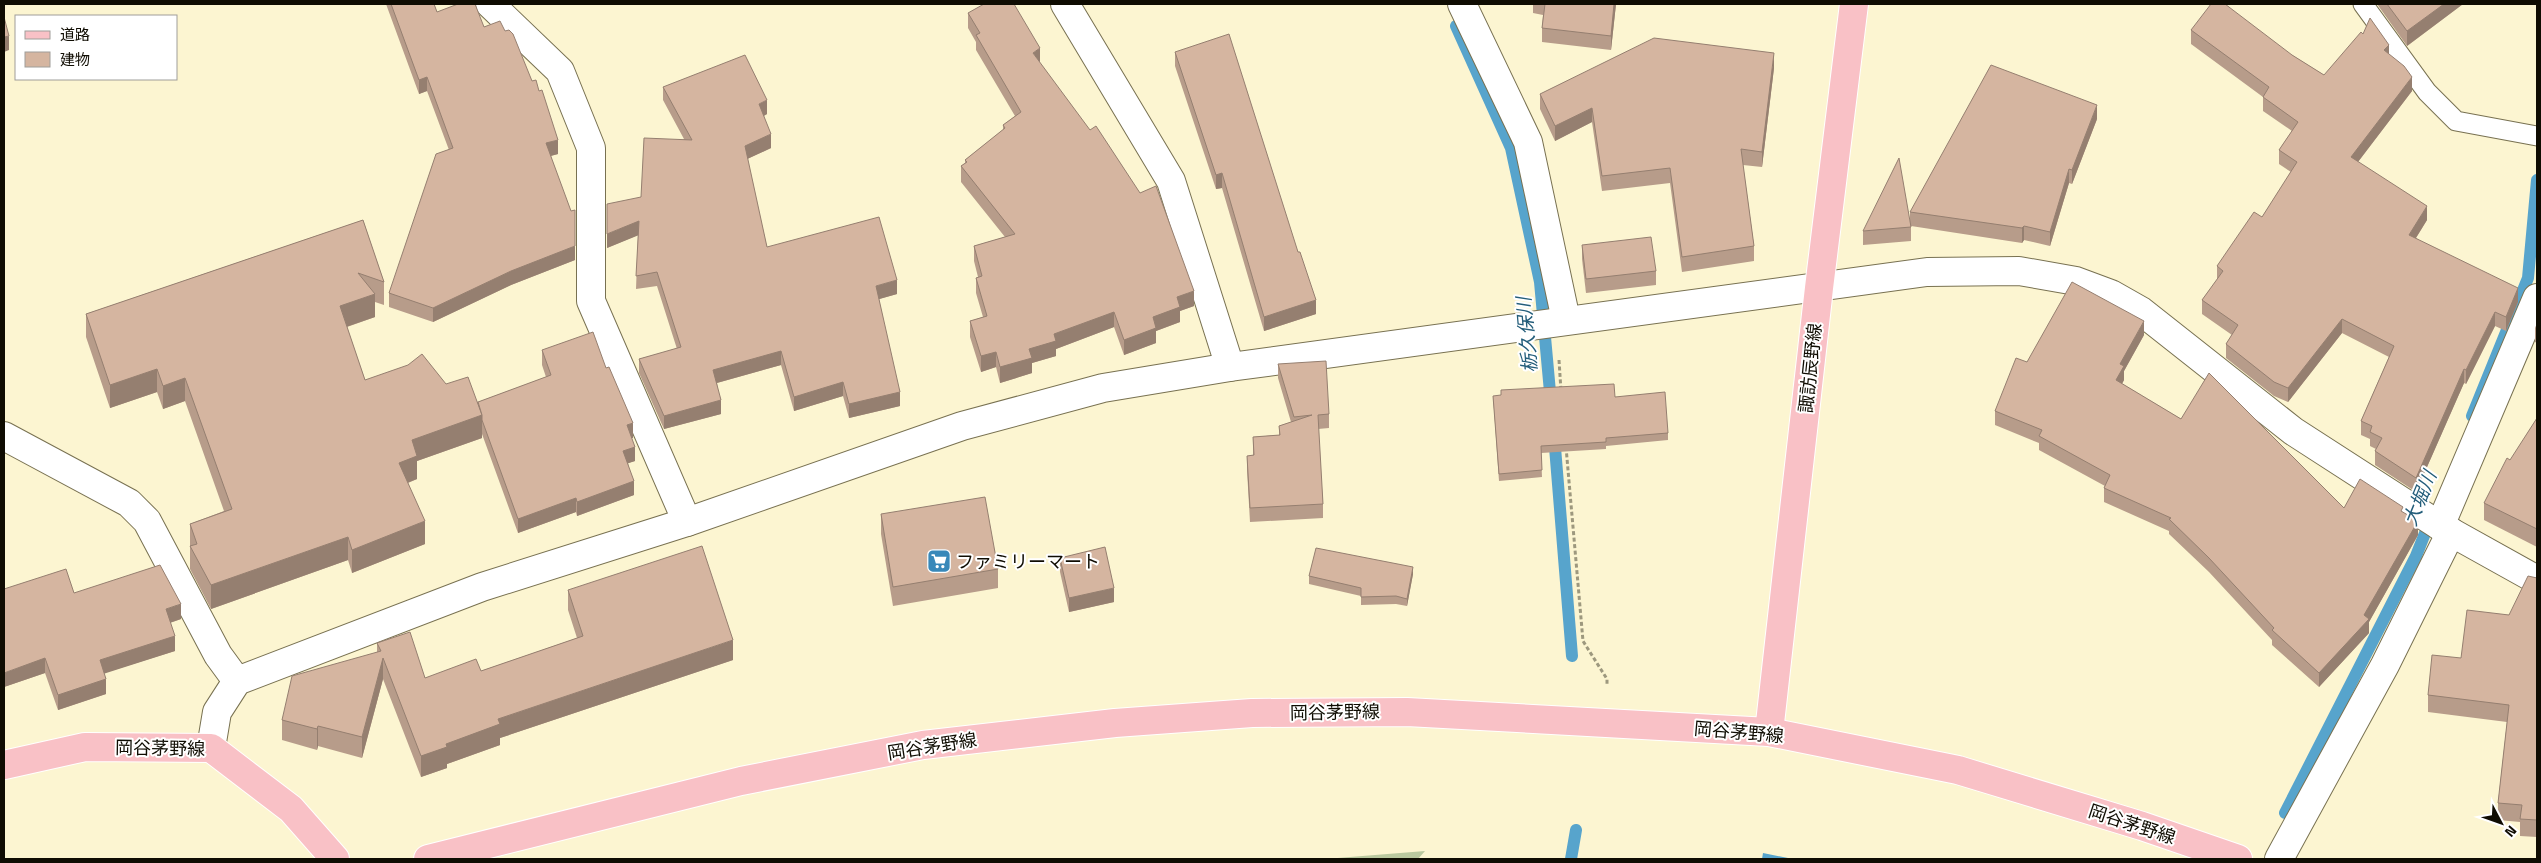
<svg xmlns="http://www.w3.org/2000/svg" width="2541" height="863" font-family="'Titillium Web','Noto Sans JP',sans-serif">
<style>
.green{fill:#bac99f}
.water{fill:#57a4cc}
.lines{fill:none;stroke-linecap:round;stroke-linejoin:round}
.stream{stroke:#57a4cc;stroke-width:12}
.lane-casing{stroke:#787151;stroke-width:21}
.street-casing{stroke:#787151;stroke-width:30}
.secondary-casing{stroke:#787151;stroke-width:30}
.primary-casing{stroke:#fff;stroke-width:30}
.path{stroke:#9d987e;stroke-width:3;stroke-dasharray:4 2.5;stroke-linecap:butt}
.lane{stroke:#fff;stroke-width:19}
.street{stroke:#fff;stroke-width:28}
.secondary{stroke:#fff;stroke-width:28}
.primary{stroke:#f9c1c6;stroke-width:28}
.wall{fill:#b79c8a}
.shaded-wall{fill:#957f70}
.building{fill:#d5b5a0;stroke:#957f70}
.labels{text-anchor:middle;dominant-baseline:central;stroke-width:4;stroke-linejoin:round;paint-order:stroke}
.street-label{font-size:18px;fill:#0f0c02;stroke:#fff}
.poi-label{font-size:18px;fill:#0f0c02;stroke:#fff;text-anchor:start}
.water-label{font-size:19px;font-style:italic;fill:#235d7a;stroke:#fff}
</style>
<rect width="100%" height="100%" fill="#fcf5d1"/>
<polygon class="green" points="1425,851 1418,859 1325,859"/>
<polygon class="water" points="1763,853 1793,859 1762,859"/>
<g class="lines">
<g class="stream">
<polyline points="1456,26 1511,148 1540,282 1551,403"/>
<polyline points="2472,416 2528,278 2537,180"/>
<polyline points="1554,435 1572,656"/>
<polyline points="2285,813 2416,556 2431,518"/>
<polyline points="1571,859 1576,830"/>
</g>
<g class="lane-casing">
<polyline id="lane" points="2363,4 2427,92 2456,121 2537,136"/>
</g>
<g class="street-casing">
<g id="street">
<polyline points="490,4 560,71 591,148 591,301 687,522"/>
<polyline points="1065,4 1171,181 1230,367"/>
<polyline points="1462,4 1528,142 1566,320"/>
<polyline points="4,436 129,503 147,521 218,655 237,681"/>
<polyline points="2440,526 2537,298"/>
<polyline points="2279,859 2385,665 2451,532"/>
</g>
</g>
<g class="secondary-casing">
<polyline id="secondary" points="211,748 217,712 237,681 482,587 687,522 962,426 1103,388 1230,367 1927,272 2019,271 2076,281 2111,294 2141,311 2293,431 2440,526 2537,580"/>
</g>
<g class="primary-casing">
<g id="primary">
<polyline points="1769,732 1819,288 1854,4"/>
<polyline points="4,765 85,747 211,748 291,809 335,859"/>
<polyline points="428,859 741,781 923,745 1115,723 1252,713 1407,712 1769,732 1958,770 2142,826 2238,859"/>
</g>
</g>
<g class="path">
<polyline points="1559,360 1561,391"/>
<polyline points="1566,447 1583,641 1607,679 1607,685"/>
</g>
<use href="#lane" class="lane"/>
<use href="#street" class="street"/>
<use href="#secondary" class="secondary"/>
<use href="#primary" class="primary"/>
</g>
<g class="wall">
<polygon points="386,4 434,4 437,12 484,27 558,154 551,156 575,260 511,285 433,322 389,307 389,293 449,150 427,91 419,94"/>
<polygon points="1533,4 1616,4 1611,50 1542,42 1542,28 1543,15 1533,13"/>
<polygon points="2377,4 2463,4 2407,46"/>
<polygon points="968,13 1040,63 1194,306 1180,311 1180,322 1156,331 1156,343 1124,355 1114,327 1056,349 1056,356 1032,363 1032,373 1000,383 996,367 981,372 970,337 970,321 983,317 976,293 976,278 978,277 974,261 974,246 1005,237 961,182 961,166 965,163 965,160 1003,130 1003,125 1015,116 976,50 976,42 968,28"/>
<polygon points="2191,30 2292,55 2324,75 2389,54 2412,91 2358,162 2427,220 2416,238 2518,302 2506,331 2495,326 2466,384 2464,383 2416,492 2375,465 2375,451 2376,449 2370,446 2370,439 2361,435 2361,421 2389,357 2342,333 2288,402 2274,396 2226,358 2226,344 2232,335 2202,314 2202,300 2217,280 2217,266 2262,217 2291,172 2279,164 2279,150 2292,131 2263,111 2263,97 2191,44"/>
<polygon points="1175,52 1298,252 1316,314 1264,331 1222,188 1216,189 1175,66"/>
<polygon points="1774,68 1762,167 1743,165 1754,246 1754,261 1682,272 1670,183 1602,191 1592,122 1555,141 1540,109 1540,94"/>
<polygon points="663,87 767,114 764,116 771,148 747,159 767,247 897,294 879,299 900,406 849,418 843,396 794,411 781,365 717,383 721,414 664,429 639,373 639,359 677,349 657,286 636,289 638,235 607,248 641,197 684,139 663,100"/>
<polygon points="2097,119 2072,184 2069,183 2050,246 2024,240 2022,243 1911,226 1911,241 1863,245 1863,231 1910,224 1910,212"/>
<polygon points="363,220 384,282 384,305 375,302 375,317 347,327 365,380 446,384 478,402 546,377 542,365 542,350 606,368 633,438 631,438 635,461 628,463 634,495 577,516 576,512 518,533 482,434 482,438 417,461 417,479 408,483 425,544 352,573 348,560 211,609 190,569 190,524 224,511 185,401 163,409 157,392 110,408 86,337 86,314"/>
<polygon points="1582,245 1656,271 1656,285 1586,293 1582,259"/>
<polygon points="2537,323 2537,343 2535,342 2535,328"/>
<polygon points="2144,335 2124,371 2124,380 2122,384 2181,419 2344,508 2403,512 2418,535 2369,622 2369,633 2319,687 2272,645 2272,640 2209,572 2169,534 2169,531 2104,502 2104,488 2105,486 2039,450 2039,443 1995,425 1995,411 2027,362"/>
<polygon points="1278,364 1329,414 1329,428 1318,429 1323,504 1323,518 1250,522 1247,470 1247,456 1253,455 1253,437 1279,435 1279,426 1291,422 1278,378"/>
<polygon points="1493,396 1615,397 1668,433 1668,440 1606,446 1606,449 1541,453 1542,477 1499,481"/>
<polygon points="2537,418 2537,547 2484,520 2484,503"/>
<polygon points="881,514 998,569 998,588 893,606 881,534"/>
<polygon points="1060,558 1114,602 1069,612 1060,572"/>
<polygon points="1413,574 1407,606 1396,604 1361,605 1361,596 1309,584 1309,576"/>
<polygon points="2537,578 2537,837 2520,836 2520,822 2498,820 2498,803 2507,722 2428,712 2428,695 2461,658 2509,615"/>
<polygon points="568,590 733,660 500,738 500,745 447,764 447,768 421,777 383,679 362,758 318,746 317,750 282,740 282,720 377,652 377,643 425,678 481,671 577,638 568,610"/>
<polygon points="74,593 181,619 170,623 175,651 104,673 106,694 58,710 45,673 4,687"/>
</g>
<g class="shaded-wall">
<polygon points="1614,4 1616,4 1611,50 1611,36"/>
<polygon points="2444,4 2463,4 2407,46 2407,31"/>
<polygon points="9,36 9,50 4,52 4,37"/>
<polygon points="2389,45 2389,59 2384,50"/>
<polygon points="1040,48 1040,63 1033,53"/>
<polygon points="1774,53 1774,68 1762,167 1762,152"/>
<polygon points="427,77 427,91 419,94 419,80"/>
<polygon points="2412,77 2412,91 2351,171 2351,157"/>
<polygon points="767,100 767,114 759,118 759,104"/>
<polygon points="2097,105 2097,119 2072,184 2072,170"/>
<polygon points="1592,108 1592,122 1555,141 1555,126"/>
<polygon points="771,134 771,148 745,160 745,146"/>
<polygon points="558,140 558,154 546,157 546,143"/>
<polygon points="2069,169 2069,183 2050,246 2050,232"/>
<polygon points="1222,173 1222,188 1216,189 1216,175"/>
<polygon points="2427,206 2427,220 2409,249 2409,235"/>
<polygon points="639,221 639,235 607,248 607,234"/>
<polygon points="2024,226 2024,240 2022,243 2022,228"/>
<polygon points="575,246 575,260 511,285 433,322 433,308 511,271"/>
<polygon points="897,280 897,294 876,300 876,286"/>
<polygon points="2518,288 2518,302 2506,331 2506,317"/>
<polygon points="1194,291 1194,306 1180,311 1180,322 1156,331 1156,343 1124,355 1124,340 1177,297"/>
<polygon points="375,294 375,317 340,329 340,306"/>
<polygon points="1316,300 1316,314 1264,331 1264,317"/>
<polygon points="1114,312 1114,327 1056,349 1056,356 1032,363 1032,373 1000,383 1000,367 1029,349 1054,334"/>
<polygon points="2495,312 2495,326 2466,384 2466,370"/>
<polygon points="2342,319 2342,333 2288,402 2288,388"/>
<polygon points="2144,321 2144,335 2124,371 2124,380 2116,394 2116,380 2120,364"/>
<polygon points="781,351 781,365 713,384 713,370"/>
<polygon points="996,352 996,367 981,372 981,356"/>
<polygon points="157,369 157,392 110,408 110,385"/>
<polygon points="2464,369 2464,383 2416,492 2416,478"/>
<polygon points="185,378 185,401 163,409 163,386"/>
<polygon points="843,382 843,396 794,411 794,397"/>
<polygon points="900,392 900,406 849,418 849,404"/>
<polygon points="721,400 721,414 664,429 664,416"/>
<polygon points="482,415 482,438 417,461 417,479 399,486 399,463 412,440"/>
<polygon points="633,423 633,438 627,439 627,425"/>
<polygon points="635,447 635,461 623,465 623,451"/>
<polygon points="634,481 634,495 577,516 577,502"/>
<polygon points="576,498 576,512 518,533 518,519"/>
<polygon points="425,521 425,544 352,573 352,550"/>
<polygon points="2418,521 2418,535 2369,622 2369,633 2319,687 2319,673 2364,615"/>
<polygon points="348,537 348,560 211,609 211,585"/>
<polygon points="1413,567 1413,574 1407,606 1407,599"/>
<polygon points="1114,588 1114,602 1069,612 1069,598"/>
<polygon points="181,604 181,619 166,624 166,609"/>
<polygon points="175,636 175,651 100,675 100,660"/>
<polygon points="733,640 733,660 500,738 500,745 447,764 447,768 421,777 421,756 498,719"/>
<polygon points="45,658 45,673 4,687 4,673"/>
<polygon points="383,658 383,679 362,758 362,737"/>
<polygon points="106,679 106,694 58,710 58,695"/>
<polygon points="318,726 318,746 317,750 317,729"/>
</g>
<g class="building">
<polygon points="391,4 434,4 437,12 458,4 475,4 484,27 500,21 505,31 509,30 513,34 532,81 536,80 539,91 542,90 558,140 546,143 571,211 575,210 575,246 511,271 433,308 389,293 436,154 453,148 427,77 419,80"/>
<polygon points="984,4 1014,4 1040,48 1033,53 1090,130 1096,126 1140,193 1156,186 1194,291 1177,297 1180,307 1153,317 1156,328 1124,340 1114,312 1054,334 1056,341 1029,349 1032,358 1000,367 996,352 981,356 970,321 987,316 976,278 982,276 974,246 1015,234 961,166 967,162 965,160 1005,128 1003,125 1021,112 976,35 980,33 968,13"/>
<polygon points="1545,4 1614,4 1611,36 1542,28"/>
<polygon points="2211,4 2225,4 2292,55 2324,75 2361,32 2363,34 2370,18 2389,45 2384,50 2404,66 2412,77 2351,157 2427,206 2409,235 2518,288 2506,317 2495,312 2466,370 2464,369 2416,478 2375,451 2382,438 2370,432 2372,426 2361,421 2394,346 2342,319 2288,388 2274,382 2226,344 2238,325 2202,300 2223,271 2217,266 2254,212 2262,217 2297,162 2279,150 2298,122 2263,97 2269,87 2191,30"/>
<polygon points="2387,4 2444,4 2407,31"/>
<polygon points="4,17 9,36 4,37"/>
<polygon points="1229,34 1298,252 1300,252 1316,300 1264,317 1222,173 1216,175 1175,52"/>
<polygon points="1654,38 1774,53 1762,152 1741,149 1754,246 1682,257 1670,168 1602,176 1592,108 1555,126 1540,94"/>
<polygon points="745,55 767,100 759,104 771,134 745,146 767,247 879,217 897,280 876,286 900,392 849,404 843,382 794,397 781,351 713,370 721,400 664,416 639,359 681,347 657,272 636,276 639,221 607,234 607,204 641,197 644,138 692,140 663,87"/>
<polygon points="1991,65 2097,105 2072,170 2069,169 2050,232 2024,226 2022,228 1910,212"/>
<polygon points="1899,158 1911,227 1863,231"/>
<polygon points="363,220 384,282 358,273 375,294 340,306 365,380 408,365 422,354 446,384 468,377 482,415 412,440 417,456 399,463 425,521 352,550 348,537 211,585 190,546 197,544 190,524 232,509 185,378 163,386 157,369 110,385 86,314"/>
<polygon points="1651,237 1656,271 1586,279 1582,245"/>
<polygon points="2072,282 2144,321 2120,364 2124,366 2116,380 2181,419 2209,373 2344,508 2360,479 2403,507 2401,511 2418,521 2364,615 2369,619 2319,673 2272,630 2274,628 2209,558 2169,519 2171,518 2104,488 2110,475 2039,436 2042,430 1995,411 2016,358 2027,362"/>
<polygon points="593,332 606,368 609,367 633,423 627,425 635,447 623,451 634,481 577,502 576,498 518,519 482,420 482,415 478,402 551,375 542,350"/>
<polygon points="1326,361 1329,414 1318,415 1323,504 1250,508 1247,456 1254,455 1253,437 1280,435 1279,426 1312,415 1294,417 1278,364"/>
<polygon points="1614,384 1615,397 1665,392 1668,433 1606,438 1606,442 1541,446 1542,470 1499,474 1493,396 1501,395 1501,390"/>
<polygon points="2537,418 2537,529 2484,503 2507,458 2510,460"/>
<polygon points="985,497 998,569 893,587 881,514"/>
<polygon points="702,546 733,640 498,719 500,724 446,744 447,747 421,756 383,658 362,737 318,726 317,729 282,720 292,676 381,651 377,643 410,632 425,678 476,659 481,671 583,636 568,590"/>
<polygon points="1105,547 1114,588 1069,598 1060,558"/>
<polygon points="1316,548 1413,567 1407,599 1396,596 1361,597 1361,588 1309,576"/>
<polygon points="160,565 181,604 166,609 175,636 100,660 106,679 58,695 45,658 4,673 4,589 66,569 74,593"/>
<polygon points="2528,576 2537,578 2537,820 2520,819 2522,805 2498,803 2509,705 2428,695 2432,655 2461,658 2467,610 2509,615"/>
</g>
<defs>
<g id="supermarket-square" transform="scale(1.25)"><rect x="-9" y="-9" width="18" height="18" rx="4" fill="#3888b9" stroke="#fff"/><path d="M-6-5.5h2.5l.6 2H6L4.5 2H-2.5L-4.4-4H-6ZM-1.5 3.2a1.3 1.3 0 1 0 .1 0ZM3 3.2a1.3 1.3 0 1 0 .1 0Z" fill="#fff"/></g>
</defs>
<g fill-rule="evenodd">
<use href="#supermarket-square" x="939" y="561"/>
</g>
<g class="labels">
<g class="street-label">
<text transform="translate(1810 368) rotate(-84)">諏訪辰野線</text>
<text transform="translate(1335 712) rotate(-1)">岡谷茅野線</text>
<text transform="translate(1739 732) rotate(5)">岡谷茅野線</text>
<text transform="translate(932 746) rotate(-9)">岡谷茅野線</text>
<text transform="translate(160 748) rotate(1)">岡谷茅野線</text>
<text transform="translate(2132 824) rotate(18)">岡谷茅野線</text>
</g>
<g class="poi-label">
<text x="956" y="561">ファミリーマート</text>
</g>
<g class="water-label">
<text transform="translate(1526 335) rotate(-95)">栃久保川</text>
<text transform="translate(2419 498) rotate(-68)">大堀川</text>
</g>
</g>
<rect width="2541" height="863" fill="none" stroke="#0f0c02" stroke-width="10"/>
<rect x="15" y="15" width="162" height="65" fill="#ffffff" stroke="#9f9e9a"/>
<rect x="25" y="31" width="25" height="8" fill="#f9c1c6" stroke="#9f9e9a"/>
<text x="60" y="40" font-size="15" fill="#0f0c02">道路</text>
<rect x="25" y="52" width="25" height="15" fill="#d5b5a0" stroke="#9f9e9a"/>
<text x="60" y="65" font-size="15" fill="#0f0c02">建物</text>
<g transform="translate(2501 823) rotate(131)" stroke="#ffffff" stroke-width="4" paint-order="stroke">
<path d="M0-4L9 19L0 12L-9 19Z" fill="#0f0c02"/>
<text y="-8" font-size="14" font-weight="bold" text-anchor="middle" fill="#0f0c02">N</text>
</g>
</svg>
